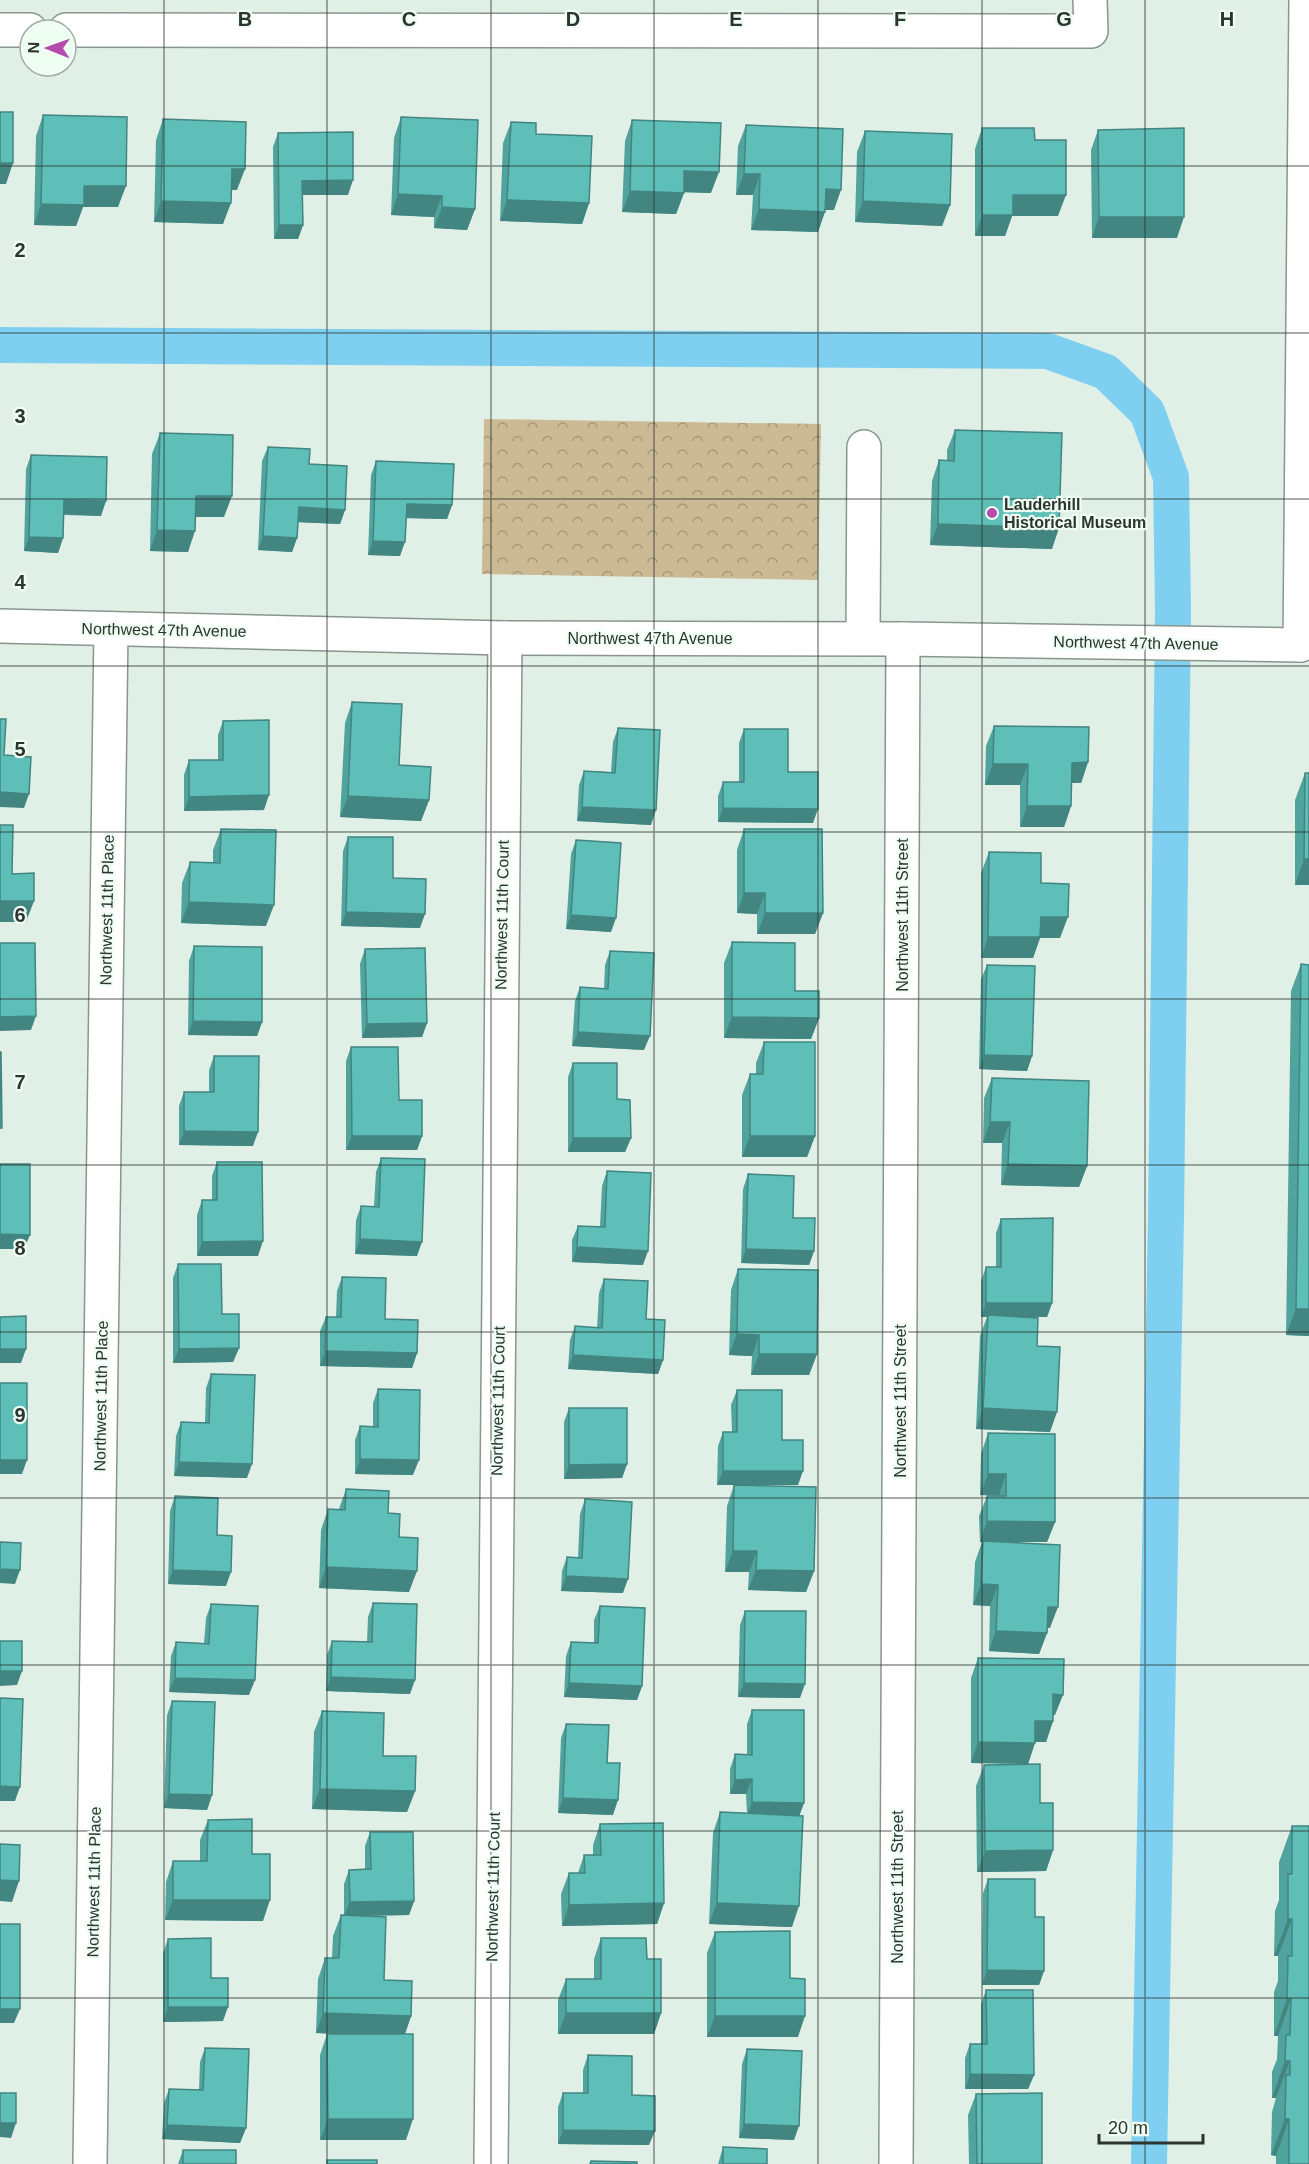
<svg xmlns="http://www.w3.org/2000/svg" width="1309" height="2164" font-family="Helvetica,sans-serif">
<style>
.park{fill:url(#park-crowns)}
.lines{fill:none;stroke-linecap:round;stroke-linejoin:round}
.canal{stroke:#7fd0f0;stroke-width:36}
.minor-casing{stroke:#88968c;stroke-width:36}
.minor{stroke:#fff;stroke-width:33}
.wall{fill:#51a39e}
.shaded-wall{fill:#428581}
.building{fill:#5ebeb8;stroke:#428581;stroke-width:1.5}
.grid{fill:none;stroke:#2d332f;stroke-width:1.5;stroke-opacity:0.55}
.poi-dot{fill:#b44bad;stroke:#eefef3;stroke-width:2}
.labels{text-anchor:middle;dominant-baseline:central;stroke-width:4.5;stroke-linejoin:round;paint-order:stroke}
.poi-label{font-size:16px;font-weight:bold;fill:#2d332f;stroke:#eefef3;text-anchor:start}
.street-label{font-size:16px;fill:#2d332f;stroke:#eefef3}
.grid-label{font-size:20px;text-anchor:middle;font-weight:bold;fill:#2d332f;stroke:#eefef3;stroke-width:4.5;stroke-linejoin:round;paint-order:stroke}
</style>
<defs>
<pattern id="park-crowns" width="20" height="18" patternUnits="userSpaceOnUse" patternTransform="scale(1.5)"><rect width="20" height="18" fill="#ccba94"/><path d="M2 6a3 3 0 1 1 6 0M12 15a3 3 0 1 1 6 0" fill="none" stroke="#a69879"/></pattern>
</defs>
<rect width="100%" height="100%" fill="#e1f0e6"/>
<polygon class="park" points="484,419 821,424 818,580 482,574"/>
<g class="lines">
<polyline class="canal" points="0,345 1048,351 1106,372 1147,412 1171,477 1173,610 1166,1216 1149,2164"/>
<g class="minor-casing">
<g id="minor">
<polyline points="0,30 30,30"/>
<polyline points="66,30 1091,31 1090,0"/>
<polyline points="0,626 505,638 903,639 1300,645 1309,642"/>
<polyline points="863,638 864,447"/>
<polyline points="1300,645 1306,0"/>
<polyline points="90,2164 111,629"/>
<polyline points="491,2164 505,638"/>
<polyline points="896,2164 903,639"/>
</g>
</g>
<use href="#minor" class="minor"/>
</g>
<g class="wall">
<polygon points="43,115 118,207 83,207 76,226 34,225 36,136"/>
<polygon points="401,117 475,209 467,230 434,228 434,217 391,215 394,138"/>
<polygon points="163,119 237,190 231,190 223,224 154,222 156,140"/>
<polygon points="632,120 711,193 684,192 676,214 622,212 625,141"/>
<polygon points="511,122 536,134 589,203 582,224 500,221 503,143"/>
<polygon points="746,125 834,210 825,210 818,232 751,230 753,195 736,195 738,146"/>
<polygon points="982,128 1035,140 1058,216 1012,216 1005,236 975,236 975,149"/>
<polygon points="1098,130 1177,238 1092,238 1091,150"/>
<polygon points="865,131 950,205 942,226 855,222 857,152"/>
<polygon points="278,133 348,195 302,195 303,225 298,239 274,239 273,147"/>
<polygon points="955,430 1052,549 930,545 932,481 939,460 947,461 947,450"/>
<polygon points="160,433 224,517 196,517 188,552 150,551 152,454"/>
<polygon points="268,447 309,464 345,510 340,524 298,522 297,538 292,552 258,550 262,461"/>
<polygon points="31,455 101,516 64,515 63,538 58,553 24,551 26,469"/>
<polygon points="376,461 452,505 447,519 406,518 400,556 368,555 371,475"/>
<polygon points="352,702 399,765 429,800 421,821 340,817 345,723"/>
<polygon points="223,721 264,810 184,811 184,775 189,760 218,760 218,735"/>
<polygon points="994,726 1088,762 1081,783 1072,783 1071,806 1064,827 1020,827 1020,785 985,785 986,746"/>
<polygon points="618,728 651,825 577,821 579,785 584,771 611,772 613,742"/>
<polygon points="744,729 813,823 718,822 718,796 723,782 739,782 739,743"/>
<polygon points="1305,773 1309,885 1295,885 1295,800"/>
<polygon points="221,829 266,926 181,923 182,883 190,862 213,863 213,850"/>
<polygon points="744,829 823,913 815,934 757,934 757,914 737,913 737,850"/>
<polygon points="348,837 393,878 420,928 341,926 343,851"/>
<polygon points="576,840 611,932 566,929 571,854"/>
<polygon points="989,852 1041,883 1060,938 1040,938 1033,958 981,958 981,873"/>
<polygon points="732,942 795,991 819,1018 811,1039 724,1038 724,963"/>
<polygon points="194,946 262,1022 257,1036 188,1035 189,961"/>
<polygon points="365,949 427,1023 422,1037 362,1038 360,964"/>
<polygon points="610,951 644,1050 572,1046 575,1001 580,987 604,989 605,965"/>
<polygon points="1301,964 1309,965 1309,1336 1286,1335 1291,991"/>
<polygon points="987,965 1032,1056 1027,1071 979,1069 981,979"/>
<polygon points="764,1042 815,1136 807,1157 742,1157 742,1095 750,1074 756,1074 756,1063"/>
<polygon points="351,1047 399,1100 422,1136 417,1150 346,1150 346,1061"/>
<polygon points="214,1056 253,1146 179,1145 179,1106 184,1092 209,1092 209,1070"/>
<polygon points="573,1063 617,1099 631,1138 625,1152 568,1152 568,1077"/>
<polygon points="992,1078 1087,1166 1079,1187 1001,1185 1002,1143 983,1143 984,1098"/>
<polygon points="381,1158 417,1256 355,1254 356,1220 361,1206 374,1206 376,1172"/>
<polygon points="217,1162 258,1256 197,1256 197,1215 202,1200 212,1200 212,1176"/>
<polygon points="607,1171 643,1265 572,1262 572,1240 578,1226 600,1226 602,1186"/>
<polygon points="748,1174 793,1218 814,1251 809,1265 741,1263 743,1189"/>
<polygon points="1001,1219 1052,1303 1047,1317 1025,1317 1037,1346 1050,1432 976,1429 980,1336 987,1317 981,1317 981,1281 986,1267 996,1267 996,1233"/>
<polygon points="178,1264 222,1314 239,1348 233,1362 173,1363 173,1278"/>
<polygon points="738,1269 817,1354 809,1375 751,1375 752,1356 729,1355 731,1290"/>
<polygon points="342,1277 385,1319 417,1353 412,1368 320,1366 320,1331 326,1317 336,1317 337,1291"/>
<polygon points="604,1279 646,1319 663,1360 658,1374 568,1369 570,1340 575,1326 597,1328 599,1293"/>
<polygon points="211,1374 247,1478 174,1476 176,1436 181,1422 205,1422 206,1388"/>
<polygon points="378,1389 413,1475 355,1474 355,1440 360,1426 373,1426 373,1403"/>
<polygon points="737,1390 782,1440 798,1485 717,1485 718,1446 723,1432 732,1432 731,1405"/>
<polygon points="569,1408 627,1464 622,1478 564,1479 564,1422"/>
<polygon points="988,1433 1055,1522 1047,1542 1001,1542 1050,1628 1047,1628 1047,1633 1039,1654 989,1651 990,1606 973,1605 975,1562 982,1542 980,1542 979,1516 987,1496 999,1496 980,1495 981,1454"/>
<polygon points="734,1485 814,1571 806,1592 748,1590 749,1572 725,1572 727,1506"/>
<polygon points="346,1489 388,1513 409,1592 319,1588 321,1530 328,1509 339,1509"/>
<polygon points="175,1496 226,1586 168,1584 170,1511"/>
<polygon points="585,1499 623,1593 561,1591 562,1571 567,1557 578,1557 580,1514"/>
<polygon points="373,1603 410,1694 326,1691 327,1655 332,1641 367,1642 368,1617"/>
<polygon points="211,1604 249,1695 169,1692 171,1656 176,1642 204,1643 206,1618"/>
<polygon points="600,1606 642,1686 637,1700 564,1697 566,1656 571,1642 594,1643 594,1620"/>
<polygon points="745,1611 800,1698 738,1697 740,1625"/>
<polygon points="978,1658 1055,1715 1053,1715 1053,1721 1046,1742 1035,1742 1028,1764 971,1763 971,1678"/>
<polygon points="172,1701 212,1795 207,1810 164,1808 167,1715"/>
<polygon points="752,1710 800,1815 792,1927 709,1924 713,1833 720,1812 747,1813 746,1794 730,1794 730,1769 735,1754 747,1755 747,1724"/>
<polygon points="322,1711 383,1756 415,1791 407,1812 312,1809 314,1732"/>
<polygon points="566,1724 607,1763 613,1815 558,1813 561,1738"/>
<polygon points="984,1765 1040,1803 1053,1850 1046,1871 977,1872 976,1786"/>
<polygon points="208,1820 252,1854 263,1921 165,1920 166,1882 173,1861 200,1861 200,1840"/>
<polygon points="600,1824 664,1903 657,1924 562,1926 561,1894 569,1873 578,1873 584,1855 593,1855 593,1845"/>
<polygon points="1292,1826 1309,2164 1276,2164 1276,2156 1271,2155 1272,2112 1276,2098 1272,2098 1272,2072 1277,2059 1278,2036 1274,2036 1274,1992 1278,1981 1278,1956 1274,1956 1275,1911 1279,1900 1279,1862"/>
<polygon points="370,1832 414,1901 409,1915 364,1916 384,1980 411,2016 405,2034 406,2140 320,2140 320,2055 327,2034 340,2034 316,2033 318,1979 325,1958 332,1958 333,1936 341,1915 344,1915 344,1884 349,1870 365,1870 365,1846"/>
<polygon points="988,1879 1035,1917 1044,1971 1039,1985 982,1985 983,1893"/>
<polygon points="715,1932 790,1978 798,2037 707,2037 707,1953"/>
<polygon points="601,1938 647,1959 661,2013 654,2034 558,2034 558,2000 566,1979 594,1979 594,1959"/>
<polygon points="168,1939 211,1978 223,2021 163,2022 163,1953"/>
<polygon points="986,1990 1034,2075 1028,2089 965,2089 965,2058 970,2044 981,2044 981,2004"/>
<polygon points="205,2048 246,2128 240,2143 162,2139 164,2103 169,2089 199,2090 200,2062"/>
<polygon points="747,2049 794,2140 739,2138 742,2064"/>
<polygon points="588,2055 632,2095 649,2145 558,2144 558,2107 563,2093 583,2093 583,2070"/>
<polygon points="976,2094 1042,2164 969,2164 968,2115"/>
<polygon points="723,2147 767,2164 718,2164"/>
<polygon points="183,2150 236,2164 178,2164"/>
</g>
<g class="shaded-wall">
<polygon points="0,163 13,163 6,184 0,184"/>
<polygon points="232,169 245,169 237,190 224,190"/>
<polygon points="684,171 719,172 711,193 677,192"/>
<polygon points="744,174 760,174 753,195 736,195"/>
<polygon points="353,180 348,195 297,195 302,181"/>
<polygon points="84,186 126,186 118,207 83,207 76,226 34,225 41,204"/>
<polygon points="826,189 841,190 834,210 818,210"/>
<polygon points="630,191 684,193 676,214 622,212"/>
<polygon points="398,194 442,196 434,217 391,215"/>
<polygon points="1013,195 1066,195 1058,216 1012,216 1005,236 975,236 982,215"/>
<polygon points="507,200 589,203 582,224 500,221"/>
<polygon points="161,201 231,203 223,224 154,222"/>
<polygon points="863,201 950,205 942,226 855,222"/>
<polygon points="442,207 475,209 467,230 434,228"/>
<polygon points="759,209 825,212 818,232 751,230"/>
<polygon points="1099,217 1184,217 1177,238 1092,238"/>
<polygon points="279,225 303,225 298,239 274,239"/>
<polygon points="196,496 232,496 224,517 189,517"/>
<polygon points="64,500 106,501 101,516 59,514"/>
<polygon points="407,504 452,505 447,519 401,518"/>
<polygon points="299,507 345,510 340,524 294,522"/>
<polygon points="938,524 1059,528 1052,549 930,545"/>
<polygon points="157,530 195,531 188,552 150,551"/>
<polygon points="263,536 297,538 292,552 258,550"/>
<polygon points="29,537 63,538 58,553 24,551"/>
<polygon points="373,541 405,542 400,556 368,555"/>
<polygon points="1088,762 1081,783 1064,783 1072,763"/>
<polygon points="993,764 1028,764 1020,785 985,785"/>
<polygon points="0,792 29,794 24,808 0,807"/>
<polygon points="269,795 264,810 184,811 189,797"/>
<polygon points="348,796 429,800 421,821 340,817"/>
<polygon points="1027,806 1071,806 1064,827 1020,827"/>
<polygon points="582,807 656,810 651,825 577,821"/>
<polygon points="723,808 818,809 813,823 718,822"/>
<polygon points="1304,859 1309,859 1309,885 1295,885"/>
<polygon points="744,893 765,893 757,914 737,913"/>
<polygon points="0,901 34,901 26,922 0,922"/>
<polygon points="189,902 274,905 266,926 181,923"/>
<polygon points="346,912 425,914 420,928 341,926"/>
<polygon points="765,913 823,913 815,934 757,934"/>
<polygon points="571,915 616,918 611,932 566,929"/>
<polygon points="1041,917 1068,917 1060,938 1040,938 1033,958 981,958 988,937"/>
<polygon points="36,1016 31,1030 0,1031 0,1017"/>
<polygon points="732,1017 819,1018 811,1039 724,1038"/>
<polygon points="193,1021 262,1022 257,1036 188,1035"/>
<polygon points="427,1023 422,1037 362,1038 367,1024"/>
<polygon points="578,1032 650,1036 644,1050 572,1046"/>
<polygon points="984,1055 1032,1056 1027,1071 979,1069"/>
<polygon points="990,1122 1010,1122 1002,1143 983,1143"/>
<polygon points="184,1131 258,1132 253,1146 179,1145"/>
<polygon points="352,1136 422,1136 417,1150 346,1150"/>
<polygon points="750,1136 815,1136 807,1157 742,1157"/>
<polygon points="573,1138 631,1138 625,1152 568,1152"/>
<polygon points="1008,1164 1087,1166 1079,1187 1001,1185"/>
<polygon points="0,1234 30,1235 24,1249 0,1249"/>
<polygon points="360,1239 422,1242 417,1256 355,1254"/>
<polygon points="263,1241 258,1256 197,1256 202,1242"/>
<polygon points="577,1247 648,1251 643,1265 572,1262"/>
<polygon points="746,1249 814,1251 809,1265 741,1263"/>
<polygon points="986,1303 1052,1303 1047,1317 981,1317"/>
<polygon points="1296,1309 1309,1309 1309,1336 1286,1335"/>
<polygon points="737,1334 759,1335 752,1356 729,1355"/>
<polygon points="239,1348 233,1362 173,1363 179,1349"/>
<polygon points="0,1349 26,1349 21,1363 0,1363"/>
<polygon points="325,1351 417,1353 412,1368 320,1366"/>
<polygon points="759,1354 817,1354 809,1375 751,1375"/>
<polygon points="573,1355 663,1360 658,1374 568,1369"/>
<polygon points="983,1408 1057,1412 1050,1432 976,1429"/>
<polygon points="360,1459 419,1460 413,1475 355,1474"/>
<polygon points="0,1460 27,1460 22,1474 0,1474"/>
<polygon points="179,1462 252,1464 247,1478 174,1476"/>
<polygon points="627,1464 622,1478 564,1479 569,1465"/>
<polygon points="723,1471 803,1471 798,1485 717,1485"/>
<polygon points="988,1474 1006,1474 999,1495 980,1495"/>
<polygon points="987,1521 1055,1522 1047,1542 980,1542"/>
<polygon points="733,1551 757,1551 749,1572 725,1572"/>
<polygon points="326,1567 417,1571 409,1592 319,1588"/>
<polygon points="0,1569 20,1570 15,1584 0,1583"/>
<polygon points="173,1570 231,1572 226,1586 168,1584"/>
<polygon points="756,1570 814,1571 806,1592 748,1590"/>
<polygon points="566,1576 628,1579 623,1593 561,1591"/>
<polygon points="981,1584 998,1585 990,1606 973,1605"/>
<polygon points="1048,1607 1058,1607 1050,1628 1040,1627"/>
<polygon points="996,1631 1047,1633 1039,1654 989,1651"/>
<polygon points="0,1671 22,1671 17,1685 0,1686"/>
<polygon points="331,1677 415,1680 410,1694 326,1691"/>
<polygon points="175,1678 255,1680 249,1695 169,1692"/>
<polygon points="569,1683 642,1686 637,1700 564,1697"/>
<polygon points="744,1683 805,1684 800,1698 738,1697"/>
<polygon points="1053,1694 1063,1695 1055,1715 1046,1715"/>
<polygon points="1035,1721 1053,1721 1046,1742 1028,1742"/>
<polygon points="978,1742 1035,1743 1028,1764 971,1763"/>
<polygon points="752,1779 746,1794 730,1794 735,1780"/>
<polygon points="0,1786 20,1787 15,1801 0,1801"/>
<polygon points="320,1789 415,1791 407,1812 312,1809"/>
<polygon points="169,1794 212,1795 207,1810 164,1808"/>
<polygon points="563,1798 618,1800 613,1815 558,1813"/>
<polygon points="752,1802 804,1803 799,1817 747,1816"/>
<polygon points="1053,1850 1046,1871 977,1872 985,1851"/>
<polygon points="0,1880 19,1881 12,1902 0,1901"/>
<polygon points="173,1900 270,1900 263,1921 165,1920"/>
<polygon points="414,1901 409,1915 344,1916 350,1902"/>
<polygon points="664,1903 657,1924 562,1926 569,1905"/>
<polygon points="717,1903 799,1906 792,1927 709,1924"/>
<polygon points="1288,1919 1292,1919 1278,1956 1274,1956"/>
<polygon points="987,1970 1044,1971 1039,1985 982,1985"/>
<polygon points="1287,1999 1291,1999 1278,2036 1274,2036"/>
<polygon points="168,2007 228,2007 223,2021 163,2022"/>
<polygon points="0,2009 20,2009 14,2023 0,2023"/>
<polygon points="323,2013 411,2016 404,2037 316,2033"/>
<polygon points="566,2013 661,2013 654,2034 558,2034"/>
<polygon points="715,2016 805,2016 798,2037 707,2037"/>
<polygon points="1285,2061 1290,2061 1276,2098 1272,2098"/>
<polygon points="970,2074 1034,2075 1028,2089 965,2089"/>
<polygon points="328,2119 413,2119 406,2140 320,2140"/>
<polygon points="1285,2119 1289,2119 1276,2156 1271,2155"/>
<polygon points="0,2123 16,2123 11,2138 0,2137"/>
<polygon points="744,2124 799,2126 794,2140 739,2138"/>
<polygon points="167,2125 246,2128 240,2143 162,2139"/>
<polygon points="563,2130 655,2131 649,2145 558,2144"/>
</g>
<g class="building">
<rect x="0" y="112" width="13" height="51"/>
<polygon points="43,115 127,117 126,186 84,186 84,205 41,204"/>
<polygon points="401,117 478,120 475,209 442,207 442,196 398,194"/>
<polygon points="163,119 246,122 245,169 232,169 231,203 161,201"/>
<polygon points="632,120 721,123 719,172 684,171 684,193 630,191"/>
<polygon points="511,122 536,123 536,134 592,136 589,203 507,200"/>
<polygon points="746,125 843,129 841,190 826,189 825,212 759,209 760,174 744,174"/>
<polygon points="982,128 1034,128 1035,140 1066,140 1066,195 1013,195 1013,215 982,215"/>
<polygon points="1184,128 1184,217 1099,217 1098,130"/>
<polygon points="865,131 952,134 950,205 863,201"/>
<polygon points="353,132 353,180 302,181 303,225 279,225 278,133"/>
<polygon points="955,430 1062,433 1059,528 938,524 939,460 954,461"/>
<polygon points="160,433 233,435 232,496 196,496 195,531 157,530"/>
<polygon points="268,447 310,449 309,464 347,466 345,510 299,507 297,538 263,536"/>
<polygon points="31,455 107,457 106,501 64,500 63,538 29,537"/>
<polygon points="376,461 454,464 452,505 407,504 405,542 373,541"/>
<polygon points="352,702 402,704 399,765 431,767 429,800 348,796"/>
<polygon points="0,719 6,719 4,755 31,757 29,794 0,792"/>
<polygon points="269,720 269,795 189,797 189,760 223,760 223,721"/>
<polygon points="994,726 1089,727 1088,762 1072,763 1071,806 1027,806 1028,764 993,764"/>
<polygon points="618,728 660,730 656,810 582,807 584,771 615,773"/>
<polygon points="744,729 788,729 788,772 818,772 818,809 723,808 723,782 744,782"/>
<polygon points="1305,773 1309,773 1309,859 1304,859"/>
<polygon points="0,825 13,825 12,874 34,873 34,901 0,901"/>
<polygon points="221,829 276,830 274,905 189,902 190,862 220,863"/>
<polygon points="744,829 822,829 823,913 765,913 765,893 744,893"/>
<polygon points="348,837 393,837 393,878 426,879 425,914 346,912"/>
<polygon points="576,840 621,843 616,918 571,915"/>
<polygon points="989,852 1041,853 1041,883 1069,884 1068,917 1041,917 1040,937 988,937"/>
<polygon points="732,942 795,943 795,991 819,991 819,1018 732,1017"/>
<polygon points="0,943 35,943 36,1016 0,1017"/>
<polygon points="194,946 262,947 262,1022 193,1021"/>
<polygon points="425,948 427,1023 367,1024 365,949"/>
<polygon points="610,951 654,953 650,1036 578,1032 580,987 608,989"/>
<polygon points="1301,964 1309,965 1309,1309 1296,1309"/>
<polygon points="987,965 1035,966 1032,1056 984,1055"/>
<polygon points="764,1042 815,1042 815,1136 750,1136 750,1074 763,1074"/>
<polygon points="351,1047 398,1047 399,1100 422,1100 422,1136 352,1136"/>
<polygon points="0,1052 1,1052 2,1128 0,1128"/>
<polygon points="214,1056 259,1056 258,1132 184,1131 184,1092 214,1092"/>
<polygon points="573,1063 617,1063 617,1099 630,1100 631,1138 573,1138"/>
<polygon points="992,1078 1089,1081 1087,1166 1008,1164 1010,1122 990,1122"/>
<polygon points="381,1158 425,1159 422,1242 360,1239 361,1206 379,1207"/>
<polygon points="217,1162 262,1162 263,1241 202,1242 202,1200 217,1200"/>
<polygon points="0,1164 30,1164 30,1235 0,1234"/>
<polygon points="607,1171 651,1173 648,1251 577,1247 578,1226 605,1227"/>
<polygon points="748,1174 794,1176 793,1218 815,1218 814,1251 746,1249"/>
<polygon points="1053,1218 1052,1303 986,1303 986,1267 1001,1267 1001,1219"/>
<polygon points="178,1264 221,1264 222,1314 239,1314 239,1348 179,1349"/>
<polygon points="738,1269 818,1270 817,1354 759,1354 759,1335 737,1334"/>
<polygon points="342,1277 386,1278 385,1319 418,1320 417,1353 325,1351 326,1317 341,1317"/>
<polygon points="604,1279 648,1281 646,1319 665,1320 663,1360 573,1355 575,1326 602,1328"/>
<polygon points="988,1315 1038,1318 1037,1346 1060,1347 1057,1412 983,1408"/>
<polygon points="26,1316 26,1349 0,1349 0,1317"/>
<polygon points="211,1374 255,1375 252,1464 179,1462 181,1422 209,1423"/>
<rect x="0" y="1383" width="27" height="77"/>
<polygon points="378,1389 420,1390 419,1460 360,1459 360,1426 378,1427"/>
<polygon points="737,1390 782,1390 782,1440 803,1440 803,1471 723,1471 723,1432 737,1432"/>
<polygon points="569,1408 627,1408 627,1464 569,1465"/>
<polygon points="988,1433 1055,1434 1055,1522 987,1521 987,1496 1006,1496 1006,1474 988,1474"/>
<polygon points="734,1485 816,1487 814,1571 756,1570 757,1551 733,1551"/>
<polygon points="346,1489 389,1491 388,1513 400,1514 399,1537 418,1538 417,1571 326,1567 328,1509 345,1510"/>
<polygon points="175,1496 218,1498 217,1535 232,1536 231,1572 173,1570"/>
<polygon points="585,1499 632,1502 628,1579 566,1576 567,1557 582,1558"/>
<polygon points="983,1541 1060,1545 1058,1607 1048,1607 1047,1633 996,1631 998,1585 981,1584"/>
<polygon points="0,1542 21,1543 20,1570 0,1569"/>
<polygon points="373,1603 417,1604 415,1680 331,1677 332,1641 372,1642"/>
<polygon points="211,1604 258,1606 255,1680 175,1678 176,1642 209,1644"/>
<polygon points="600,1606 645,1608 642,1686 569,1683 571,1642 598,1643"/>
<polygon points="745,1611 806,1611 805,1684 744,1683"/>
<rect x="0" y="1641" width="22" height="30"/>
<polygon points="978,1658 1064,1659 1063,1695 1053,1694 1053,1721 1035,1721 1035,1743 978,1742"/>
<polygon points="0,1698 23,1699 20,1787 0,1786"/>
<polygon points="172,1701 215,1702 212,1795 169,1794"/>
<polygon points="752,1710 804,1710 804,1803 752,1802 752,1779 735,1780 735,1754 752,1755"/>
<polygon points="322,1711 384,1713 383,1756 416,1756 415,1791 320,1789"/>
<polygon points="566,1724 609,1725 607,1763 620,1763 618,1800 563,1798"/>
<polygon points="1040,1764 1040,1803 1053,1803 1053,1850 985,1851 984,1765"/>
<polygon points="720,1812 803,1816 799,1906 717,1903"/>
<polygon points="252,1819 252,1854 270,1854 270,1900 173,1900 173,1861 207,1861 208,1820"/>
<polygon points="663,1823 664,1903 569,1905 569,1873 585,1873 584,1855 601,1855 600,1824"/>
<polygon points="1292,1826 1309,1826 1309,2164 1289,2164 1289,2119 1285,2119 1286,2075 1290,2075 1290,2061 1285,2061 1286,2035 1290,2035 1291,1999 1287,1999 1288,1956 1292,1956 1292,1919 1288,1919 1288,1874 1292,1874"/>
<polygon points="370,1832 413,1832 414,1901 350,1902 349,1870 371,1869"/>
<polygon points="0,1844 20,1845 19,1881 0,1880"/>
<polygon points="988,1879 1035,1879 1035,1917 1044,1917 1044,1971 987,1970"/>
<polygon points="341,1915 386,1917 384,1980 412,1981 411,2016 323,2013 325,1958 339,1958"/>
<rect x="0" y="1924" width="20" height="85"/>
<polygon points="790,1931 790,1978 805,1979 805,2016 715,2016 715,1932"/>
<polygon points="211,1938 211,1978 228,1978 228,2007 168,2007 168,1939"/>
<polygon points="601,1938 646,1938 647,1959 661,1959 661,2013 566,2013 566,1979 601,1979"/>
<polygon points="986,1990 1033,1990 1034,2075 970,2074 970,2044 987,2044"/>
<polygon points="327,2034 413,2034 413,2119 328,2119"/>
<polygon points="205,2048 249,2049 246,2128 167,2125 169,2089 203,2090"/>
<polygon points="747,2049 802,2051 799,2126 744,2124"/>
<polygon points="588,2055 632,2056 632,2095 655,2096 655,2131 563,2130 563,2093 588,2093"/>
<rect x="0" y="2093" width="16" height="30"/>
<polygon points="1042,2093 1042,2164 977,2164 976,2094"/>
<polygon points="723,2147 767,2149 767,2164 723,2164"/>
<rect x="183" y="2150" width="53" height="14"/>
<rect x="327" y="2160" width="50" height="4"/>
<polygon points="591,2161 637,2162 637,2164 590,2164"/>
</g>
<path class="grid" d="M164,0V2164M327,0V2164M491,0V2164M654,0V2164M818,0V2164M982,0V2164M1145,0V2164M0,166H1309M0,333H1309M0,499H1309M0,666H1309M0,832H1309M0,999H1309M0,1165H1309M0,1332H1309M0,1498H1309M0,1665H1309M0,1831H1309M0,1998H1309"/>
<circle class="poi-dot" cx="992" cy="513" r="6"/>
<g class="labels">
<g class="poi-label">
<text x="1004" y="504">Lauderhill<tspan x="1004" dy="18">Historical Museum</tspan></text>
</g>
<g class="street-label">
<text transform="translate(164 630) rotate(1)">Northwest 47th Avenue</text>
<text x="650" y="638">Northwest 47th Avenue</text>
<text transform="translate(1136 643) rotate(1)">Northwest 47th Avenue</text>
<text transform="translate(107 910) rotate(-89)">Northwest 11th Place</text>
<text transform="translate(502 915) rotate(-89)">Northwest 11th Court</text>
<text transform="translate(902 915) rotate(-90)">Northwest 11th Street</text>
<text transform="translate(101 1396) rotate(-89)">Northwest 11th Place</text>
<text transform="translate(498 1401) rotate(-89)">Northwest 11th Court</text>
<text transform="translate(900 1401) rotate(-90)">Northwest 11th Street</text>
<text transform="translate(94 1882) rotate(-89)">Northwest 11th Place</text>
<text transform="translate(493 1887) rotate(-89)">Northwest 11th Court</text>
<text transform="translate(897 1887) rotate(-90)">Northwest 11th Street</text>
</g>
</g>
<g class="grid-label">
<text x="245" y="26">B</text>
<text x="409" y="26">C</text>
<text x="573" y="26">D</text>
<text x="736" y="26">E</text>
<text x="900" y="26">F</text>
<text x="1064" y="26">G</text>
<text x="1227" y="26">H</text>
<text x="20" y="257">2</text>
<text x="20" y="423">3</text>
<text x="20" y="589">4</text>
<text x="20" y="756">5</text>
<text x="20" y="922">6</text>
<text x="20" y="1089">7</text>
<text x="20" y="1255">8</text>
<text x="20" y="1422">9</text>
</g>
<g transform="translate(48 48) rotate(271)"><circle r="28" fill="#eefef3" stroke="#a1ada5" stroke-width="1.5"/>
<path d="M0-4.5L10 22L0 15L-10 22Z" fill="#b44bad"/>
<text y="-9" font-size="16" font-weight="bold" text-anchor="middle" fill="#2d332f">N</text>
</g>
<path d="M1099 2134v9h104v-9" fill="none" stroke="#2d332f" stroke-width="3"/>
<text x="1108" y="2134" font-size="18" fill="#2d332f" stroke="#eefef3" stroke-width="4.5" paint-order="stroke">20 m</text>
</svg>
